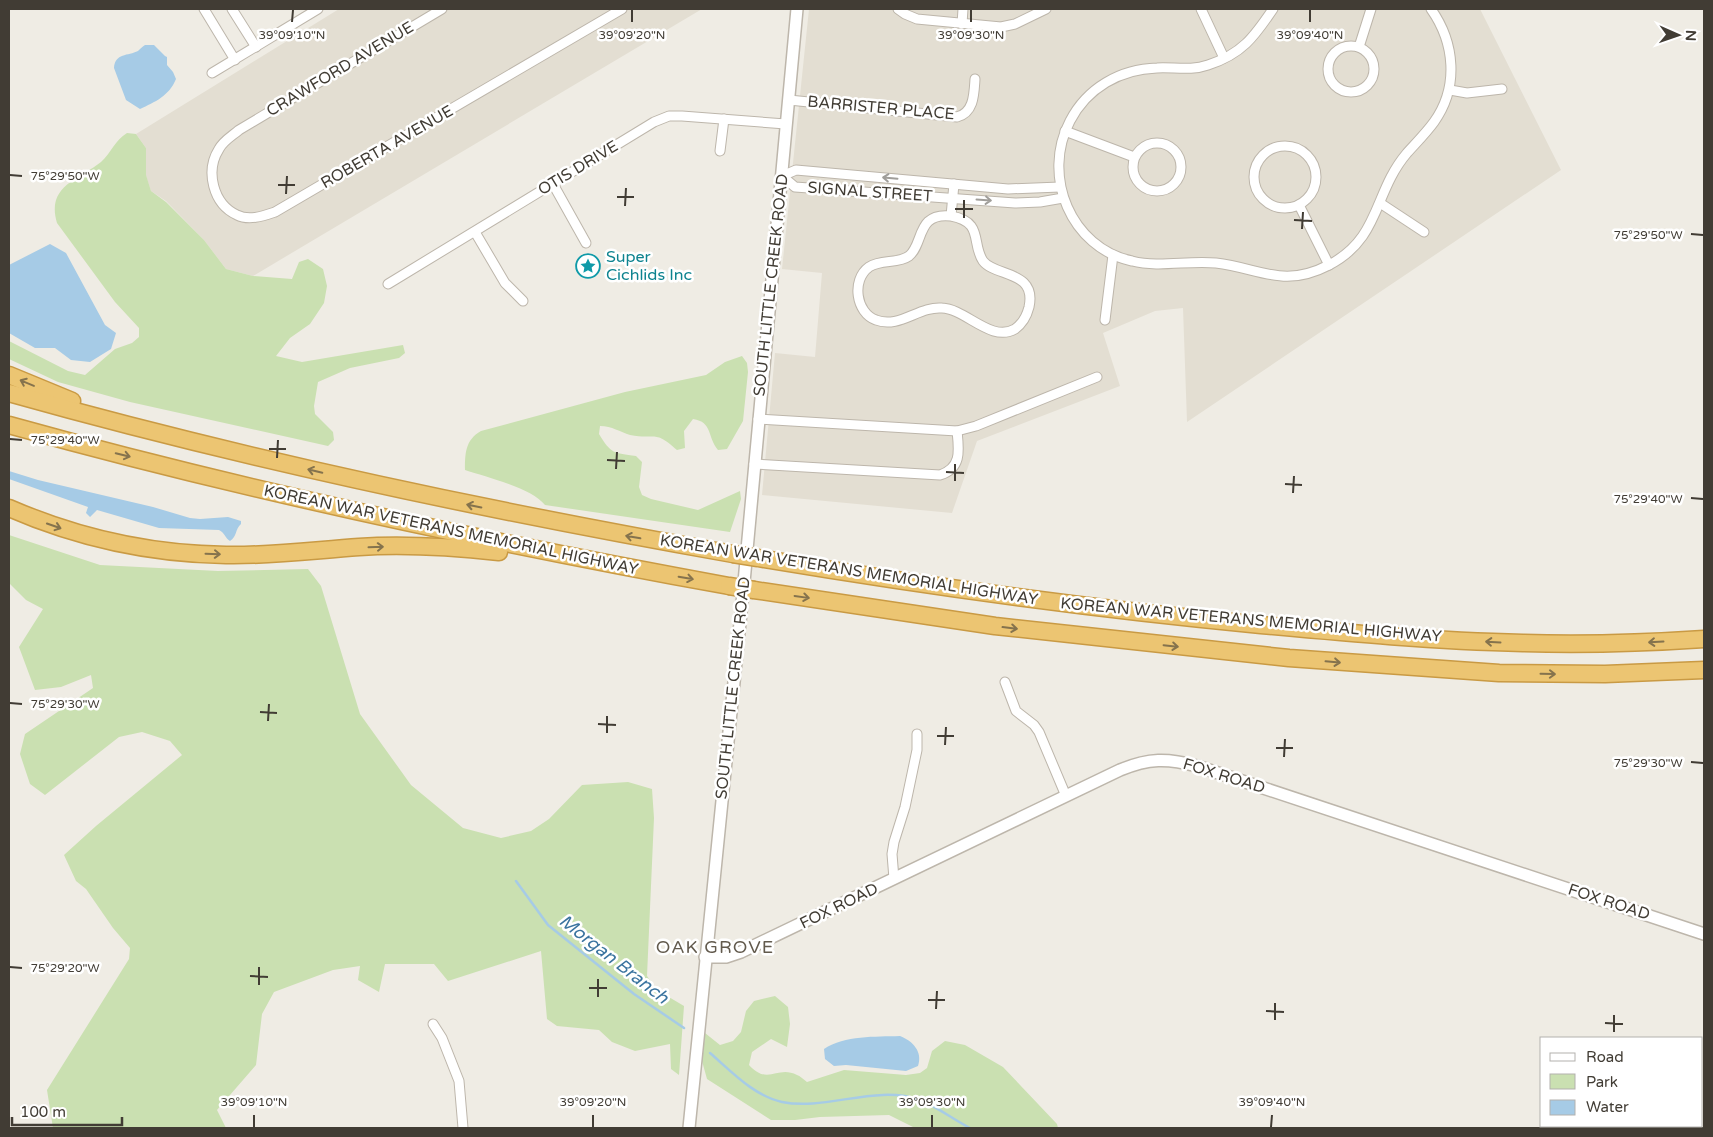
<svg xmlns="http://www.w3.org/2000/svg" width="1713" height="1137" font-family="'Varela Round',sans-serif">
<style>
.residential{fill:#e3ded2}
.green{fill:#cae0b1}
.water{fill:#a6cbe6}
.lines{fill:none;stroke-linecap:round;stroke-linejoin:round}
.stream{stroke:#a6cbe6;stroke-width:2.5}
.minor-casing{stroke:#bdb6ab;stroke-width:11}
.tertiary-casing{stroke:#bdb6ab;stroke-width:14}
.motorway-casing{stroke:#c99a44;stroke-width:19}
.minor{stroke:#fff;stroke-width:9}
.tertiary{stroke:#fff;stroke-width:11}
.motorway{stroke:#ecc572;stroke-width:16}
.motorway-bridge-casing{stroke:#c99a44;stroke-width:19;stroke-linecap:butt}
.motorway-bridge{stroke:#ecc572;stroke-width:16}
.oneway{stroke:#a09e9a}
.oneway2{stroke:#85734d}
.ticks{fill:none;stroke:#413c34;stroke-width:2}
.labels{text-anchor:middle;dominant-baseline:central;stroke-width:5;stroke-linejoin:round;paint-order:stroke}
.street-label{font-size:16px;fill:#413c34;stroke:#fff}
.culture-label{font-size:16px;fill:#0d838f;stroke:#fff;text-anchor:start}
.neighbourhood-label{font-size:18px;letter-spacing:1px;fill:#625a4d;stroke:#fff}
.water-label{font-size:18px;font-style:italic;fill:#3b749f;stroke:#fff}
.ticks-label{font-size:12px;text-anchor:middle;fill:#413c34;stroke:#fff;stroke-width:5;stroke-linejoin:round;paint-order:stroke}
</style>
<rect width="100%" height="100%" fill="#efece4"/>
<g class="residential">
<polygon points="339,9 702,9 253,276 226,269 204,240 166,201 151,191 146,176 146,148 136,134"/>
<polygon points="809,9 1480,9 1561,170 1187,422 1183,308 1155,311 1103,333 1120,386 977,441 952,513 762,495 775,353 815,357 822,273 782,269"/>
</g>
<g class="green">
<path d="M127,133L136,134L146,148V175L151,191L166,202L204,240L226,269L253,276L292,279L299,262L308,259L323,269L327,286L324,303L310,324L290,338L276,356L302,362L403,345L405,353L399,358L350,368L318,382L314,406L315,414L333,432L334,440L328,446L130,402L58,382L9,359V341L68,371L85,375L115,349L132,343L139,337V328L115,302L57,223C46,186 78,180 101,162C111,153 115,140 127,133Z"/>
<path d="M742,356L747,363L748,372L743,421L727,449L718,450C707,437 713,422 693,419L684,431L685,448L677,450C654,429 656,440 630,435C620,432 612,426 600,426L599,434C611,454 614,453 636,456L642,462L639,487L642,495L651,499L698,510L740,491L741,499L730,532L545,505C532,488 486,477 465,470C465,454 465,440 481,431L625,392L706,375L725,362Z"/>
<polygon points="9,535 100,565 218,571 308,569 321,586 360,714 411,785 463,828 501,838 531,831 549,819 582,785 628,782 652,789 654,818 647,976 657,990 684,1006 679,1075 671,1069 670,1044 635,1051 612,1042 599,1030 557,1026 547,1019 541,951 448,981 434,964 385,964 379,992 358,980 360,966 333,970 274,992 262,1014 256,1065 217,1110 226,1128 53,1128 47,1090 129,959 130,948 113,928 86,889 76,881 64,855 96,826 182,755 170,741 142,732 119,737 45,795 30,784 20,754 25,734 93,688 91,675 61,687 35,690 19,647 43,609 26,600 9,583"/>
<path d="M775,996L788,1007L790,1024L787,1047L771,1039L752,1052L749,1065C768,1086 777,1065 797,1075C800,1076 803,1079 807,1082L844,1070L906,1075L920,1073L927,1068L932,1051L945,1041L965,1045L1003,1067L1057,1124L1058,1128H915L889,1115L820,1117L795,1120H771L707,1079L702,1061L705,1033L720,1045L733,1041L741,1032L746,1011L754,1001Z"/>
</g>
<g class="water">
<path d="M145,45H154L165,56L167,57V65L173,72L176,79C169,96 155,102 140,109L126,100L114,68C115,53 128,56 138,51C140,49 142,47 145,45Z"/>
<polygon points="50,244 66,253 105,325 116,333 111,349 90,362 71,360 55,348 35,348 9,333 9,265"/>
<path d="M9,471L38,480L153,507L190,518L200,519L228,517L241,521V524C235,529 237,537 230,541C225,538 225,533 219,530L159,528L97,510L90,517L86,513L88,507L9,479Z"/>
<path d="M900,1036C913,1041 923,1052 918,1066L906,1071L846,1065L834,1066L825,1059L824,1049C845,1035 875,1037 900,1036Z"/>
</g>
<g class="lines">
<g class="stream">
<polyline points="516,881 548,925 634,994 684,1028"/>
<path d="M710,1053C731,1071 754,1096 782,1102C826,1111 876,1084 920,1100C936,1106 954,1120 970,1128"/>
</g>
<g class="minor-casing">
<g id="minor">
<polyline points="204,9 235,60"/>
<polyline points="232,9 256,47"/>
<path d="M442,9L239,130C232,136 223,141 219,149C205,171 213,204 237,215C249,221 263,216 275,212L622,9"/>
<polyline points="898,9 905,14 917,19 1001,27 1015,24 1046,9"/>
<polyline points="1201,9 1224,58"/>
<path d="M1273,9C1254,37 1242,54 1208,65C1191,71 1174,67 1157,68C1120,69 1087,88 1070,121C1041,176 1071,248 1132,261C1160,268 1188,260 1216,263C1260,268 1283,289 1329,265C1381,238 1373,193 1407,153C1416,143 1426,133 1434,122C1459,87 1455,43 1431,9"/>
<polyline points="962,24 963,9"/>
<circle cx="1351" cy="69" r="23"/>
<polyline points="1359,47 1371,9"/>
<polyline points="212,73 318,9"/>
<polyline points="1450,90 1467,93 1502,89"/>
<path d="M789,100L957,117C974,113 974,94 975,79"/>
<polyline points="1065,131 1134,157"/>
<circle cx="1157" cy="167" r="24"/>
<circle cx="1285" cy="177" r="31"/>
<polyline points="720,151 724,119"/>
<polyline points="553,184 586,243"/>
<polyline points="1060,187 1008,189 796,170 782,176 795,187 1015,203 1040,202 1063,198"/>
<polyline points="1380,203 1424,232"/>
<polyline points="1299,205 1329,265"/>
<path d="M951,216C984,222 971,243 983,261C995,277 1037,270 1029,307C1027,315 1022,324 1015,329C991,343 966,309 942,308C919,306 899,329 876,320C856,313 851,280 869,267C881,259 898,264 909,256C924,244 916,212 951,216L954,184"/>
<polyline points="475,232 505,283 523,301"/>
<polyline points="388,284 654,122 669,116 682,116 786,124"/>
<polyline points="1105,320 1113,255"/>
<polyline points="758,419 957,431 976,426 1097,377"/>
<path d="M754,464L940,475C962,468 959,450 957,431"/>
<polyline points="1005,682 1016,711 1034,725 1039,732 1066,796"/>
<polyline points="894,879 892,854 894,842 905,807 917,750 917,734"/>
<polyline points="433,1024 442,1038 459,1081 463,1128"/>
</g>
</g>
<g class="tertiary-casing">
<g id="tertiary">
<path d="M705,957H726L741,952L1120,770C1149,758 1167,758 1197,766L1704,934"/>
<polyline points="689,1128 743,593 797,9"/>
</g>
</g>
<g class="motorway-casing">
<g id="motorway">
<polyline points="9,375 72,401"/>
<path d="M9,393C247,460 489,511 733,554"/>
<path d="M9,425C246,491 487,542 729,586"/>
<path d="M9,508C78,538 151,554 226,555C271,556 315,550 359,547C406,544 453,547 499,552"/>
<path d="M758,558C925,586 1092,609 1261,625C1348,633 1435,641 1523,643C1583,645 1644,643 1704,639"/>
<polyline points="754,590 995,626 1289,658 1499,673 1605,674 1704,670"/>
</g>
</g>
<use href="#minor" class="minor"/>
<use href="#tertiary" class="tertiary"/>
<use href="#motorway" class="motorway"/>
<g class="motorway-bridge-casing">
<g id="motorway-bridge">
<polyline points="733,554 758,558"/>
<polyline points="729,586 754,590"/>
</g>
</g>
<use href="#motorway-bridge" class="motorway-bridge"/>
</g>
<defs><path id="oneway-shaft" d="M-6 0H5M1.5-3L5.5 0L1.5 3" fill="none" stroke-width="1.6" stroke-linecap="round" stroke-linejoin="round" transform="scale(1.25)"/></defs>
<g class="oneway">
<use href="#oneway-shaft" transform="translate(890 178) rotate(-175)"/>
<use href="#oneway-shaft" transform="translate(984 200) rotate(4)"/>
</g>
<g class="oneway2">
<use href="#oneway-shaft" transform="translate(27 383) rotate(-157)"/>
<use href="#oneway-shaft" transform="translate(123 455) rotate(14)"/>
<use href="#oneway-shaft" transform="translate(315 471) rotate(-167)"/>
<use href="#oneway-shaft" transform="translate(474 506) rotate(-168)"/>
<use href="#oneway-shaft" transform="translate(54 526) rotate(19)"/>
<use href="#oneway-shaft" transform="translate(633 537) rotate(-170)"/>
<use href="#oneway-shaft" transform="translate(376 547) rotate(-2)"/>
<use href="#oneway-shaft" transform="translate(213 554) rotate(2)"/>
<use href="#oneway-shaft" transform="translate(686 578) rotate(10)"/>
<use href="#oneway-shaft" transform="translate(802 597) rotate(8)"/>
<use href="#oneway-shaft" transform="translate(1010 628) rotate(7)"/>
<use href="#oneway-shaft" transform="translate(1493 642) rotate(-177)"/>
<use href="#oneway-shaft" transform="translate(1656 642) rotate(177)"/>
<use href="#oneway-shaft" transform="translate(1171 646) rotate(6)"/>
<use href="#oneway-shaft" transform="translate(1333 662) rotate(5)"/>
<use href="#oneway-shaft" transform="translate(1548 674) rotate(1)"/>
</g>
<path class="ticks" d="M292,22L293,10M632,22V10M971,22V10M1310,22V10M10,175L22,176M278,185H295M286,194L287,176M617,197H634M625,206L626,188M955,209H973M964,218V200M1294,220L1312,221M1302,229L1303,212M1691,234L1703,235M10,439L22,440M269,449H286M277,458L278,440M607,460L625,461M616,469L617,452M946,472L964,473M955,481V464M1285,484L1302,485M1293,493L1294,476M1691,498L1703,499M10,703L22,704M260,712L277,713M268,721L269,704M598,724L616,725M607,733V716M937,736H954M945,745L946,727M1276,748H1293M1284,757L1285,739M1691,762L1703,763M10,967L22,968M250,976L268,977M259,985V967M589,988H607M598,997V979M928,1000H945M936,1009L937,991M1266,1011L1284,1012M1275,1020V1003M1605,1023L1623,1024M1614,1032V1015M254,1127V1115M593,1127V1115M932,1127V1115M1271,1127L1272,1115"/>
<defs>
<g id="sight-ring" transform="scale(1.25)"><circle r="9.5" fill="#fff" stroke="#0f9aa8" stroke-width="1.5"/><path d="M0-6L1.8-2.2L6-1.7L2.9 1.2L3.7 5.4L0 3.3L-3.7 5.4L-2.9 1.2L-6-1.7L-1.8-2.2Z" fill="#0f9aa8"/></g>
</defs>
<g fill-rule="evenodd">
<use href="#sight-ring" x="588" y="266"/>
</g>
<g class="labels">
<g class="street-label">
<text transform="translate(340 69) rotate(-31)">CRAWFORD AVENUE</text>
<text transform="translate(881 108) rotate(5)">BARRISTER PLACE</text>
<text transform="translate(387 147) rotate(-30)">ROBERTA AVENUE</text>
<text transform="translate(578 168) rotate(-31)">OTIS DRIVE</text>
<text transform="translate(870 192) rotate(4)">SIGNAL STREET</text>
<text transform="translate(771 285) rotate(-84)">SOUTH LITTLE CREEK ROAD</text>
<text transform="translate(451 530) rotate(12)">KOREAN WAR VETERANS MEMORIAL HIGHWAY</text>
<text transform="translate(849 570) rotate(9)">KOREAN WAR VETERANS MEMORIAL HIGHWAY</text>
<text transform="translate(1251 620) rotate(5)">KOREAN WAR VETERANS MEMORIAL HIGHWAY</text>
<text transform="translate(733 688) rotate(-84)">SOUTH LITTLE CREEK ROAD</text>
<text transform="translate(1224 776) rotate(17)">FOX ROAD</text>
<text transform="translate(1609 902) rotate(18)">FOX ROAD</text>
<text transform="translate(839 906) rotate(-26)">FOX ROAD</text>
</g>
<g class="culture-label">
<text x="606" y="257">Super<tspan x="606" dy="18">Cichlids Inc</tspan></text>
</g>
<g class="neighbourhood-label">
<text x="715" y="947">OAK GROVE</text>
</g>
<g class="water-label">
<text transform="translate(614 959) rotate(38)">Morgan Branch</text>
</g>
</g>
<g class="ticks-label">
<text x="292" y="39">39°09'10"N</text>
<text x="632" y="39">39°09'20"N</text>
<text x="971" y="39">39°09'30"N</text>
<text x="1310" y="39">39°09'40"N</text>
<text x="65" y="180">75°29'50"W</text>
<text x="1648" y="239">75°29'50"W</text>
<text x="65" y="444">75°29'40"W</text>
<text x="1648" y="503">75°29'40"W</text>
<text x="65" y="708">75°29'30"W</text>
<text x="1648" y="767">75°29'30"W</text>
<text x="65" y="972">75°29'20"W</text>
<text x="254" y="1106">39°09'10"N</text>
<text x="593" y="1106">39°09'20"N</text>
<text x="932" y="1106">39°09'30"N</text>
<text x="1272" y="1106">39°09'40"N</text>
</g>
<rect width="1713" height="1137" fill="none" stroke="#413c34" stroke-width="20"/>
<rect x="1540" y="1037" width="162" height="90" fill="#ffffff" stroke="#b3b1ae"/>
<rect x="1550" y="1053" width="25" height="8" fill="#ffffff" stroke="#b3b1ae"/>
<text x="1586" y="1062" font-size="15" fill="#413c34">Road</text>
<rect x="1550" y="1074" width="25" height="15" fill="#cae0b1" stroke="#b3b1ae"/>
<text x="1586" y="1087" font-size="15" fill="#413c34">Park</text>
<rect x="1550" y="1100" width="25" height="15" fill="#a6cbe6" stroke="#b3b1ae"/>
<text x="1586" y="1112" font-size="15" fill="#413c34">Water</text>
<g transform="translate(1678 35) rotate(92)" stroke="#ffffff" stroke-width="4" paint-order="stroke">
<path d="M0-4L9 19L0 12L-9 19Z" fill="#413c34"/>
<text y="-8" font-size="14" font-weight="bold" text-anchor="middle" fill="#413c34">N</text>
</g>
<path d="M12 1117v8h110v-8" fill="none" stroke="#413c34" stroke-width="2.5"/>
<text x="20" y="1117" font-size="15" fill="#413c34" stroke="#ffffff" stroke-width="4" paint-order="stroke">100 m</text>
</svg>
